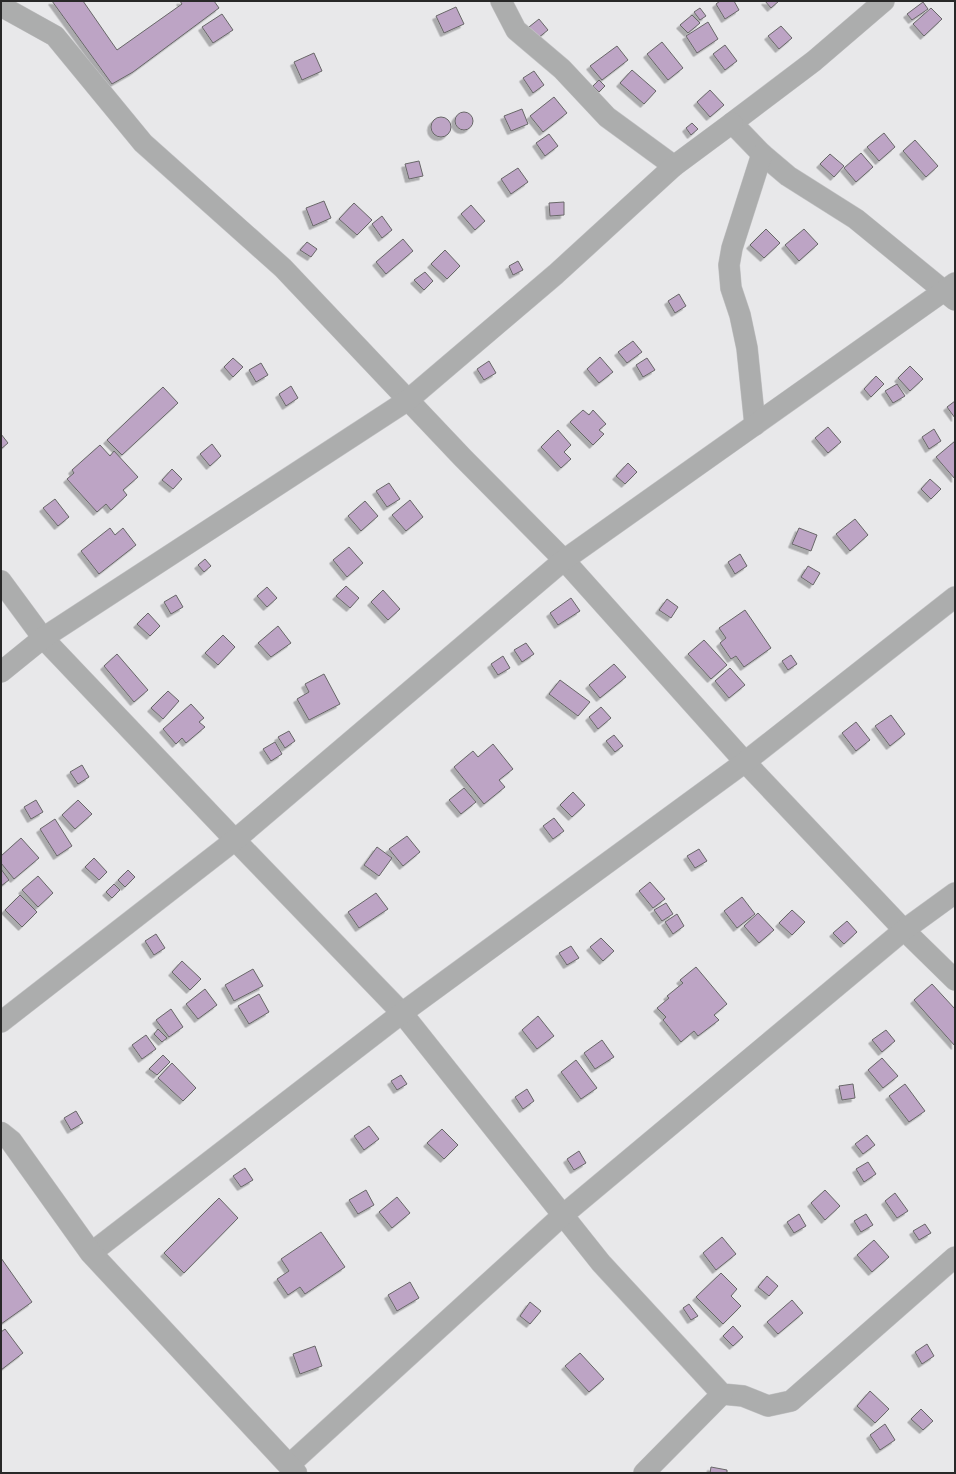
<svg xmlns="http://www.w3.org/2000/svg" width="956" height="1474" font-family="'Titillium Web',sans-serif">
<style>
.building{fill:#bda4c5;stroke:#686768;filter:url(#shadow)}
.lines{fill:none;stroke-linecap:round;stroke-linejoin:round}
.minor-casing{stroke:#c5c5c7;stroke-width:22}
.tertiary-casing{stroke:#c5c5c7;stroke-width:23}
.minor{stroke:#acadad;stroke-width:21}
.tertiary{stroke:#acadad;stroke-width:22}
</style>
<defs>
<filter id="shadow"><feDropShadow dx="-3.5" dy="3.5" stdDeviation="0" flood-color="#0004"/></filter>
</defs>
<rect width="100%" height="100%" fill="#e8e8ea"/>
<g class="building">
<polygon points="52,1 83,1 117,50 182,4 180,1 214,1 219,8 133,72 112,84"/>
<polygon points="720,1 734,1 739,10 725,19 716,4"/>
<polygon points="765,1 779,1 771,8"/>
<polygon points="923,2 928,9 912,20 907,14"/>
<polygon points="456,7 464,24 444,33 436,16"/>
<polygon points="700,8 706,16 700,20 694,12"/>
<polygon points="931,8 942,19 924,36 913,24"/>
<polygon points="222,14 233,30 213,43 202,27"/>
<polygon points="692,15 700,23 688,33 680,25"/>
<polygon points="539,19 548,30 538,38 529,27"/>
<polygon points="708,22 718,39 697,53 686,36"/>
<polygon points="781,26 792,38 779,49 768,36"/>
<polygon points="662,42 683,68 668,80 647,54"/>
<polygon points="725,45 737,61 725,70 713,54"/>
<polygon points="617,46 628,60 602,80 590,66"/>
<polygon points="314,53 322,71 302,80 294,62"/>
<polygon points="632,70 656,91 644,104 620,83"/>
<polygon points="534,71 544,85 533,93 523,78"/>
<polygon points="599,80 605,86 599,92 593,86"/>
<polygon points="710,90 724,105 710,117 697,102"/>
<polygon points="554,97 567,113 543,132 530,116"/>
<polygon points="522,109 528,124 511,131 504,116"/>
<circle cx="464" cy="121" r="9"/>
<circle cx="441" cy="127" r="10"/>
<polygon points="692,123 698,129 691,135 686,128"/>
<polygon points="884,133 895,147 879,161 867,147"/>
<polygon points="549,134 558,146 545,156 536,143"/>
<polygon points="915,140 938,166 926,177 903,151"/>
<polygon points="861,153 873,167 856,182 844,168"/>
<polygon points="830,154 844,166 834,177 820,164"/>
<polygon points="419,161 423,176 409,179 405,164"/>
<polygon points="518,168 528,182 511,194 501,179"/>
<polygon points="324,201 331,218 313,226 306,208"/>
<polygon points="564,202 564,215 550,216 549,203"/>
<polygon points="354,203 372,220 357,235 339,219"/>
<polygon points="471,205 485,221 475,230 461,214"/>
<polygon points="382,216 392,230 382,238 372,224"/>
<polygon points="766,229 780,243 764,258 750,245"/>
<polygon points="804,229 818,244 799,261 785,245"/>
<polygon points="403,239 413,251 386,274 376,262"/>
<polygon points="307,242 317,249 311,257 300,250"/>
<polygon points="445,250 460,266 447,279 431,264"/>
<polygon points="518,261 523,270 513,275 509,266"/>
<polygon points="425,272 433,281 424,290 414,280"/>
<polygon points="679,294 686,306 675,313 668,301"/>
<polygon points="633,341 642,352 627,363 618,352"/>
<polygon points="600,357 613,372 599,383 587,369"/>
<polygon points="233,358 243,367 233,377 224,367"/>
<polygon points="647,358 655,370 643,377 636,365"/>
<polygon points="489,361 496,373 484,380 477,369"/>
<polygon points="261,363 268,375 256,382 249,370"/>
<polygon points="910,366 923,379 910,391 898,378"/>
<polygon points="876,376 884,384 871,397 864,389"/>
<polygon points="897,384 905,396 893,403 885,391"/>
<polygon points="291,386 298,398 286,406 279,394"/>
<polygon points="163,387 178,403 122,455 107,440"/>
<polygon points="955,401 955,418 947,407"/>
<polygon points="583,410 589,415 593,410 606,424 599,430 604,434 593,445 570,422"/>
<polygon points="828,427 841,442 828,453 815,438"/>
<polygon points="934,429 941,441 929,449 922,437"/>
<polygon points="558,430 571,445 564,452 571,459 561,468 541,447"/>
<polygon points="1,434 8,443 1,449"/>
<polygon points="955,441 955,479 936,457"/>
<polygon points="212,444 221,456 210,466 200,454"/>
<polygon points="100,445 110,456 114,451 138,477 123,490 127,495 111,510 106,504 97,512 67,479 74,473 72,470"/>
<polygon points="628,463 637,472 625,484 616,476"/>
<polygon points="172,469 182,479 173,489 162,480"/>
<polygon points="930,479 941,489 931,499 921,489"/>
<polygon points="389,483 400,499 387,507 376,491"/>
<polygon points="55,499 69,517 58,526 43,508"/>
<polygon points="410,500 423,517 406,531 392,515"/>
<polygon points="365,501 378,516 361,531 348,516"/>
<polygon points="855,519 868,535 850,551 836,534"/>
<polygon points="110,528 115,535 123,528 136,545 99,574 81,551"/>
<polygon points="799,528 817,535 811,551 792,544"/>
<polygon points="349,547 363,563 347,577 333,560"/>
<polygon points="740,554 747,566 735,574 728,562"/>
<polygon points="205,559 211,566 204,572 198,565"/>
<polygon points="808,566 820,573 813,585 801,577"/>
<polygon points="346,586 359,598 350,608 336,596"/>
<polygon points="267,587 277,598 267,607 257,596"/>
<polygon points="383,590 400,609 388,620 371,602"/>
<polygon points="176,595 183,607 171,614 164,602"/>
<polygon points="571,598 580,611 558,625 550,613"/>
<polygon points="667,599 678,607 671,618 659,610"/>
<polygon points="745,610 771,648 744,667 736,656 731,659 720,643 726,638 719,628"/>
<polygon points="148,613 160,626 150,636 137,624"/>
<polygon points="278,626 291,643 271,657 258,643"/>
<polygon points="223,635 235,647 218,665 205,653"/>
<polygon points="704,640 727,665 711,679 688,654"/>
<polygon points="526,643 534,654 522,662 514,650"/>
<polygon points="117,654 148,690 134,702 104,666"/>
<polygon points="791,655 797,664 788,670 782,661"/>
<polygon points="503,656 510,668 498,675 491,664"/>
<polygon points="614,664 626,677 600,698 589,685"/>
<polygon points="730,668 745,685 729,698 715,681"/>
<polygon points="324,674 340,704 309,720 297,699 309,692 305,684"/>
<polygon points="560,680 590,702 578,716 549,694"/>
<polygon points="168,691 179,701 163,719 151,708"/>
<polygon points="191,704 204,718 199,722 205,727 186,743 182,738 176,744 163,729"/>
<polygon points="601,707 611,718 598,729 589,717"/>
<polygon points="891,715 905,734 890,746 875,726"/>
<polygon points="856,722 870,740 856,751 842,733"/>
<polygon points="289,731 295,741 285,748 278,737"/>
<polygon points="614,735 623,746 615,752 606,741"/>
<polygon points="275,742 282,754 271,761 263,749"/>
<polygon points="493,744 513,769 499,780 505,787 484,804 454,767 473,751 478,757"/>
<polygon points="82,765 89,777 78,784 70,772"/>
<polygon points="464,788 476,802 461,814 449,800"/>
<polygon points="573,792 585,805 572,817 560,805"/>
<polygon points="36,800 43,812 31,819 24,807"/>
<polygon points="78,800 92,814 75,829 62,815"/>
<polygon points="554,818 564,831 553,839 543,826"/>
<polygon points="55,819 72,846 57,856 40,829"/>
<polygon points="407,836 420,852 403,866 389,849"/>
<polygon points="21,838 39,858 14,879 1,863 1,856"/>
<polygon points="377,847 392,858 379,876 364,865"/>
<polygon points="699,849 707,861 695,868 687,856"/>
<polygon points="94,858 107,872 99,880 85,867"/>
<polygon points="1,869 9,880 1,886"/>
<polygon points="128,870 135,877 125,887 118,880"/>
<polygon points="38,876 53,893 38,907 22,890"/>
<polygon points="650,882 665,899 653,908 639,891"/>
<polygon points="114,884 120,890 112,898 106,892"/>
<polygon points="376,893 388,909 359,928 348,912"/>
<polygon points="20,895 37,912 22,927 5,910"/>
<polygon points="742,897 755,914 737,928 724,911"/>
<polygon points="666,903 673,914 662,921 654,910"/>
<polygon points="792,910 805,922 792,935 779,923"/>
<polygon points="758,913 774,930 759,943 744,926"/>
<polygon points="677,914 684,926 673,934 665,922"/>
<polygon points="847,921 857,932 844,944 833,933"/>
<polygon points="156,934 165,948 154,955 145,941"/>
<polygon points="601,938 614,951 603,961 590,947"/>
<polygon points="571,946 579,958 567,965 559,953"/>
<polygon points="182,961 201,979 190,990 172,972"/>
<polygon points="696,967 727,1004 714,1015 719,1020 698,1036 694,1031 681,1042 663,1020 666,1017 657,1008 669,998 667,996 683,983 680,980"/>
<polygon points="253,969 263,986 234,1001 225,985"/>
<polygon points="932,984 955,1009 955,1046 914,1000"/>
<polygon points="205,989 217,1005 198,1019 186,1004"/>
<polygon points="259,994 269,1012 249,1024 238,1006"/>
<polygon points="171,1009 183,1027 169,1037 156,1020"/>
<polygon points="538,1016 554,1036 537,1049 522,1030"/>
<polygon points="158,1029 167,1038 162,1042 154,1034"/>
<polygon points="886,1030 895,1041 882,1052 872,1040"/>
<polygon points="146,1035 156,1049 142,1059 132,1045"/>
<polygon points="602,1040 614,1057 595,1069 584,1053"/>
<polygon points="163,1055 170,1062 157,1075 149,1069"/>
<polygon points="882,1058 898,1076 883,1088 868,1070"/>
<polygon points="576,1060 597,1088 581,1099 561,1072"/>
<polygon points="172,1063 196,1088 183,1101 158,1078"/>
<polygon points="401,1075 407,1084 397,1090 391,1081"/>
<polygon points="853,1084 855,1098 842,1100 839,1086"/>
<polygon points="905,1084 925,1111 909,1122 889,1096"/>
<polygon points="527,1089 534,1101 523,1109 515,1097"/>
<polygon points="76,1111 83,1123 71,1130 64,1118"/>
<polygon points="369,1126 379,1139 364,1150 354,1136"/>
<polygon points="442,1129 458,1145 444,1159 427,1143"/>
<polygon points="867,1135 875,1145 863,1154 855,1144"/>
<polygon points="579,1151 586,1163 574,1170 567,1159"/>
<polygon points="868,1162 876,1174 864,1182 856,1169"/>
<polygon points="245,1168 253,1180 241,1187 233,1176"/>
<polygon points="366,1190 374,1205 358,1214 349,1200"/>
<polygon points="825,1190 840,1206 825,1220 811,1203"/>
<polygon points="895,1193 908,1211 897,1218 885,1201"/>
<polygon points="397,1197 410,1213 392,1228 379,1212"/>
<polygon points="219,1198 238,1218 184,1273 164,1253"/>
<polygon points="799,1214 806,1226 794,1233 787,1222"/>
<polygon points="866,1214 873,1225 861,1232 854,1221"/>
<polygon points="925,1224 931,1233 919,1240 913,1231"/>
<polygon points="321,1232 345,1267 305,1294 300,1287 288,1295 277,1279 289,1271 281,1259"/>
<polygon points="722,1237 736,1254 716,1270 703,1253"/>
<polygon points="874,1240 889,1257 872,1272 857,1255"/>
<polygon points="1,1258 32,1302 1,1324"/>
<polygon points="721,1273 737,1289 731,1296 741,1306 723,1324 696,1297"/>
<polygon points="767,1276 778,1286 769,1296 758,1287"/>
<polygon points="410,1282 419,1298 397,1311 388,1295"/>
<polygon points="792,1300 803,1313 778,1334 767,1322"/>
<polygon points="530,1302 541,1311 530,1324 520,1316"/>
<polygon points="689,1304 698,1316 691,1320 683,1308"/>
<polygon points="733,1326 743,1337 733,1346 723,1336"/>
<polygon points="5,1329 23,1353 1,1370 1,1332"/>
<polygon points="927,1344 934,1356 922,1364 915,1352"/>
<polygon points="315,1346 322,1366 300,1374 293,1354"/>
<polygon points="580,1353 604,1379 589,1392 565,1366"/>
<polygon points="870,1391 889,1409 875,1423 857,1406"/>
<polygon points="921,1409 933,1421 923,1430 911,1419"/>
<polygon points="885,1424 895,1440 880,1450 870,1435"/>
<polygon points="711,1467 727,1470 727,1473 710,1473"/>
</g>
<g class="lines">
<g class="minor-casing">
<g id="minor">
<polyline points="501,1 516,30 562,69 607,117 674,166"/>
<polyline points="884,1 814,61 732,123 762,154 788,176 856,219 955,300"/>
<polyline points="1,6 55,36 143,143 283,268 463,458 564,560 745,762 904,930 955,980"/>
<polyline points="755,425 747,348 740,315 731,288 729,265 732,248 762,154"/>
<polyline points="1,581 43,638 235,840 402,1013 601,1263 722,1394 743,1396 768,1406 791,1401 955,1257"/>
<polyline points="1,672 43,638 408,400 556,274 674,166 732,123"/>
<polyline points="1,1022 235,840 564,560 955,283"/>
<polyline points="91,1253 402,1013 745,762 955,597"/>
<polyline points="289,1465 563,1215 904,930 955,893"/>
<polyline points="644,1473 722,1394"/>
</g>
</g>
<g class="tertiary-casing">
<polyline id="tertiary" points="1,1133 11,1141 91,1253 296,1473"/>
</g>
<use href="#minor" class="minor"/>
<use href="#tertiary" class="tertiary"/>
</g>
<rect width="956" height="1474" fill="none" stroke="#282828" stroke-width="4"/>
</svg>
